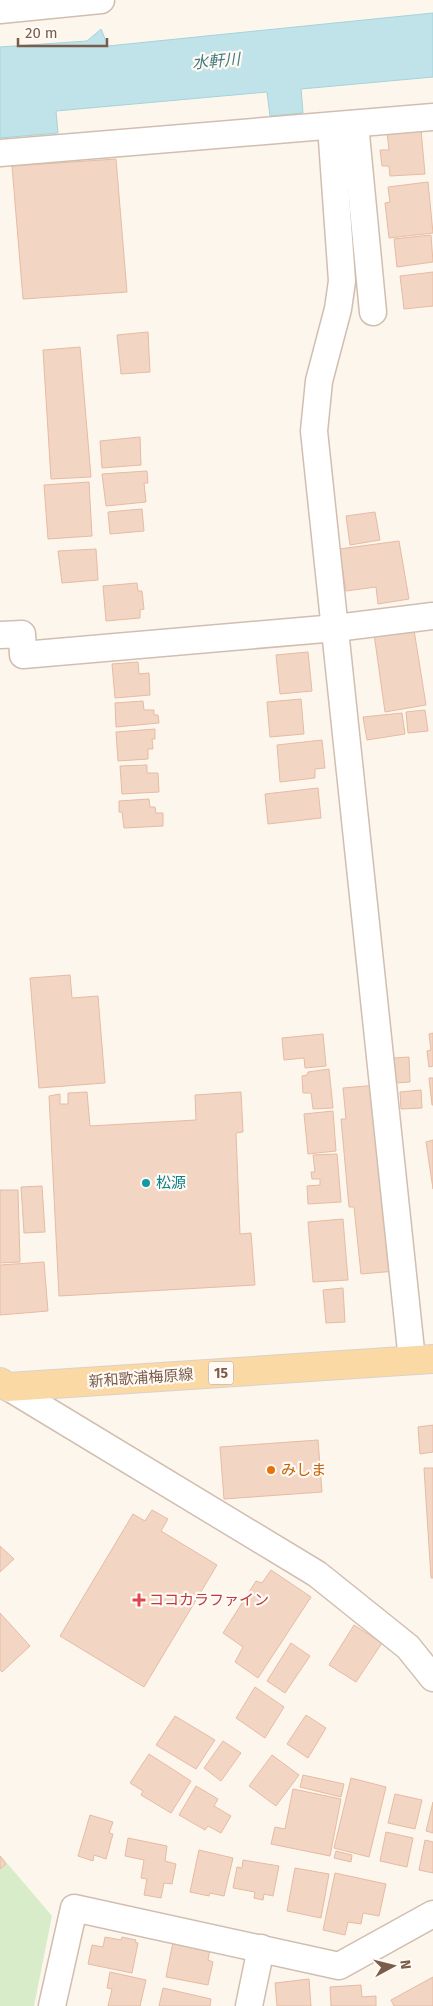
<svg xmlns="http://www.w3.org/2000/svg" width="433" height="2006" font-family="'Fira Sans','Noto Sans JP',sans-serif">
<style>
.green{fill:#d8ecc9}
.water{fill:#bfe3e8;stroke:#a5d3da}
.building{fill:#f3d5c3;stroke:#e6bba3}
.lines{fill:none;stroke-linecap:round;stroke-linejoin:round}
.street-casing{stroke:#d1beb0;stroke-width:29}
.primary-casing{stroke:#dad1cd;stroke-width:30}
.street{stroke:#fff;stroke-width:26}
.primary{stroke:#fbd9a5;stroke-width:28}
.culture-dot{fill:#0f9aa8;stroke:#fffaf3;stroke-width:2}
.food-dot{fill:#e8710a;stroke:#fffaf3;stroke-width:2}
.health-dot{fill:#e0444e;stroke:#fffaf3;stroke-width:2}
.labels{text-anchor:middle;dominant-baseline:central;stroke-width:4.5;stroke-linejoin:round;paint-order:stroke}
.shield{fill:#fffaf3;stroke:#a28b7f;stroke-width:1}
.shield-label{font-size:14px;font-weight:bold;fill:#7a5c4d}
.culture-label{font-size:15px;fill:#0d838f;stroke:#fffaf3;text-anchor:start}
.street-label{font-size:15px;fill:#7a5c4d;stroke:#fffaf3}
.food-label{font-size:15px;fill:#c56008;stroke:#fffaf3;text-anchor:start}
.health-label{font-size:15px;fill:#be3a42;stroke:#fffaf3;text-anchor:start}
.water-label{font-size:16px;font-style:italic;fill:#437c86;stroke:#fffaf3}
</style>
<rect width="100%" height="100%" fill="#fdf6ec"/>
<polygon class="green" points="0,1855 52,1916 34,2006 0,2006"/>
<polygon class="water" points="433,13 433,77 301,89 303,113 270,116 267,92 56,111 58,133 0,138 0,47 87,41 101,29 108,46"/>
<g class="building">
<polygon points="421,130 425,174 390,176 389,166 382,166 380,150 389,150 387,132"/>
<polygon points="116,159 127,292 23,299 12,166"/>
<polygon points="428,182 433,233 389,238 385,203 390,202 388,187"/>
<polygon points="431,235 433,262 397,267 394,239"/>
<polygon points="433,272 433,306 404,309 400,276"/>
<polygon points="148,332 150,372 121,374 117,335"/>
<polygon points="80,347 91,477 51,479 43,350"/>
<polygon points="140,437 141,465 102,468 100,441"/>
<polygon points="147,471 148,483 144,483 146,502 106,506 102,474"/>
<polygon points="89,482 92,536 48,539 44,485"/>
<polygon points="142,509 144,531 110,534 108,512"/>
<polygon points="375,512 380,540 350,545 346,516"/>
<polygon points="399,541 409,599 378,604 376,587 346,591 339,549"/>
<polygon points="96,549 98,580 62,583 58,551"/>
<polygon points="137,583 138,591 142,591 144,609 140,610 140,618 106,621 103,586"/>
<polygon points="414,630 426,705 385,712 374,634"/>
<polygon points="308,652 312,691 280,694 276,655"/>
<polygon points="138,662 139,674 149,673 150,695 115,698 112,664"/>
<polygon points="301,699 304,734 270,737 267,702"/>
<polygon points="143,701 144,710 154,710 154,715 158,715 159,723 116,727 115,703"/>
<polygon points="425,710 428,731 408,733 406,712"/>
<polygon points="402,713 405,734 367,740 363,717"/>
<polygon points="155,729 155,739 152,739 153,749 148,749 148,759 118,761 116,732"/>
<polygon points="322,740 325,768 315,769 315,778 280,782 277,745"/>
<polygon points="147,765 147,773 158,773 159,792 122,794 120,766"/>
<polygon points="318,788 321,818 268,824 265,794"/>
<polygon points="149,799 150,807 155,807 156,813 163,813 163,826 124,828 122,812 119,812 119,801"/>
<polygon points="70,975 72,998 98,996 105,1083 39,1088 30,978"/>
<polygon points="433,1033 433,1066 429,1067 427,1051 431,1050 429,1034"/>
<polygon points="323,1034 326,1066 305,1068 304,1058 284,1060 282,1038"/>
<polygon points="409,1057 410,1082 395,1083 394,1058"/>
<polygon points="329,1069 333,1108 313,1109 311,1093 303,1093 302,1076 307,1075 308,1072"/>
<polygon points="429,1078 433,1078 433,1105 432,1105"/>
<polygon points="378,1085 396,1271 361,1274 354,1207 349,1207 341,1119 346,1119 343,1088"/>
<polygon points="421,1090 422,1108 401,1109 400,1092"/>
<polygon points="87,1092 90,1126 196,1120 195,1095 241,1092 243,1132 236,1133 240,1234 251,1233 255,1285 59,1296 49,1096 60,1094 60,1104 68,1104 68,1093"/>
<polygon points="333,1111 336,1151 308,1154 304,1114"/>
<polygon points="433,1140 433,1189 426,1142"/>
<polygon points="337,1154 341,1202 308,1204 307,1186 320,1185 320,1179 312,1179 311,1172 315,1172 313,1155"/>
<polygon points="42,1186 45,1232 24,1233 21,1187"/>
<polygon points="0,1190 18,1190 20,1262 0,1263"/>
<polygon points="343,1219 348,1280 313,1282 308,1222"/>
<polygon points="44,1262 48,1311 0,1315 0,1265"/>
<polygon points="343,1288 345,1322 326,1323 323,1290"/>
<polygon points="433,1425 433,1452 420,1454 418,1427"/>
<polygon points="318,1440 322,1492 224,1499 220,1447"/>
<polygon points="424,1468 433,1468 433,1578 431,1578"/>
<polygon points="152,1510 168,1519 161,1531 217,1565 144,1687 60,1636 133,1514 145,1521"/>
<polygon points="0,1546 14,1559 0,1572"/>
<polygon points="271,1570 311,1597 258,1678 235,1662 243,1647 223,1633 256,1581 262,1583"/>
<polygon points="0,1613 30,1646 2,1672 0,1670"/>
<polygon points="354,1625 382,1643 356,1682 329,1665"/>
<polygon points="291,1643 310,1656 285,1693 267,1681"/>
<polygon points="255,1687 284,1707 265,1738 236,1718"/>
<polygon points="306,1715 326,1728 308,1758 287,1744"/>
<polygon points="175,1716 215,1740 196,1769 156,1745"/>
<polygon points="223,1741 241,1753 221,1781 204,1768"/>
<polygon points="149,1754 191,1781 171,1813 141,1795 143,1791 130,1783"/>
<polygon points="272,1755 299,1775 276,1806 249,1786"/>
<polygon points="303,1775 344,1784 341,1797 300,1787"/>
<polygon points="351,1778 386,1787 369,1857 334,1848"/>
<polygon points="196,1786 218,1799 214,1806 231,1816 221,1833 208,1826 205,1830 179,1815"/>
<polygon points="293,1789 341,1799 330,1856 271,1844 275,1827 285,1829"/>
<polygon points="395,1794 422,1800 415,1829 388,1823"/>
<polygon points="433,1802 433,1833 426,1831"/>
<polygon points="90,1815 113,1822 109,1833 113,1834 106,1859 94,1855 93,1861 78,1856"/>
<polygon points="386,1832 413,1838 407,1867 380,1861"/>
<polygon points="128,1838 167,1846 165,1861 176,1864 172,1884 164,1883 161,1898 144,1895 147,1879 141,1878 144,1860 125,1856"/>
<polygon points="425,1840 433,1842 433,1873 419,1870"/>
<polygon points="199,1850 233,1858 224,1896 210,1893 209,1896 190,1892"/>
<polygon points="336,1851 352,1855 351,1862 334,1858"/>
<polygon points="0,1856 6,1864 0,1869"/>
<polygon points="243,1860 279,1866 273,1896 264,1894 263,1900 254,1898 255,1892 233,1888 237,1867 242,1868"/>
<polygon points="295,1868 329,1874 321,1918 287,1911"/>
<polygon points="335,1873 386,1884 379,1916 363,1913 361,1924 348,1922 345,1935 323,1930"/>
<polygon points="105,1937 121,1940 122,1937 136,1940 135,1942 138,1943 132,1973 88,1964 92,1945 103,1947"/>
<polygon points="173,1942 210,1949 208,1960 213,1962 208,1985 166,1977"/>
<polygon points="110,1972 146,1980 140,2006 108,2006 112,1989 107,1988"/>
<polygon points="433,1977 433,2006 394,2006 391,2000"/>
<polygon points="309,1979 311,2006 277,2006 275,1983"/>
<polygon points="361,1985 362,1997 376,1996 376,2006 331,2006 330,1987"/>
<polygon points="163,1988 211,1999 210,2006 159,2006"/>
</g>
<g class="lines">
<g class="street-casing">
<g id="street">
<polyline points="0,10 101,0"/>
<polyline points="355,124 373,312"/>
<polyline points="331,126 342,281 338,309 319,381 314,431 412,1360"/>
<polyline points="0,153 433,117"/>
<polyline points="0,635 22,634 23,655 336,628 433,616"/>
<polyline points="8,1387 317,1574 408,1647 433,1678"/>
<polyline points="52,2006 74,1908 339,1966 433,1914"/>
<polyline points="249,2006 261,1948"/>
</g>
</g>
<g class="primary-casing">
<polyline id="primary" points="0,1382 8,1387 433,1359"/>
</g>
<use href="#street" class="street"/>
<use href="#primary" class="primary"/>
</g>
<circle class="culture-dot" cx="146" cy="1183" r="5"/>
<circle class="food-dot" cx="271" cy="1470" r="5"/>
<path class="health-dot" d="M136.5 1592.5h5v5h5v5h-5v5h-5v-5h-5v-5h5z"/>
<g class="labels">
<rect class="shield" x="208.5" y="1361.5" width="25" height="23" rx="4"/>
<g class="shield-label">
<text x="221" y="1373">15</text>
</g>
<g class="culture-label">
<text x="156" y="1183">松源</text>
</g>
<g class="street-label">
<text transform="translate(141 1378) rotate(-4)">新和歌浦梅原線</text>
</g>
<g class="food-label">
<text x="281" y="1470">みしま</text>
</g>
<g class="health-label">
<text x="149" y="1600">ココカラファイン</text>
</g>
<g class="water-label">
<text transform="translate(216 61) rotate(-5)">水軒川</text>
</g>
</g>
<g transform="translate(393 1966) rotate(83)" stroke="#fffaf3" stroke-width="4" paint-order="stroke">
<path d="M0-4L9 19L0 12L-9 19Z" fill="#7a5c4d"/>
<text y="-8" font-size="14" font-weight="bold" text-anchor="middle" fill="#7a5c4d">N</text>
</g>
<path d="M18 38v8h89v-8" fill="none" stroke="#7a5c4d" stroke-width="2.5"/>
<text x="25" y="38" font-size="15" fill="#7a5c4d" stroke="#fffaf3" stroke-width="4" paint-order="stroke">20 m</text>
</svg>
